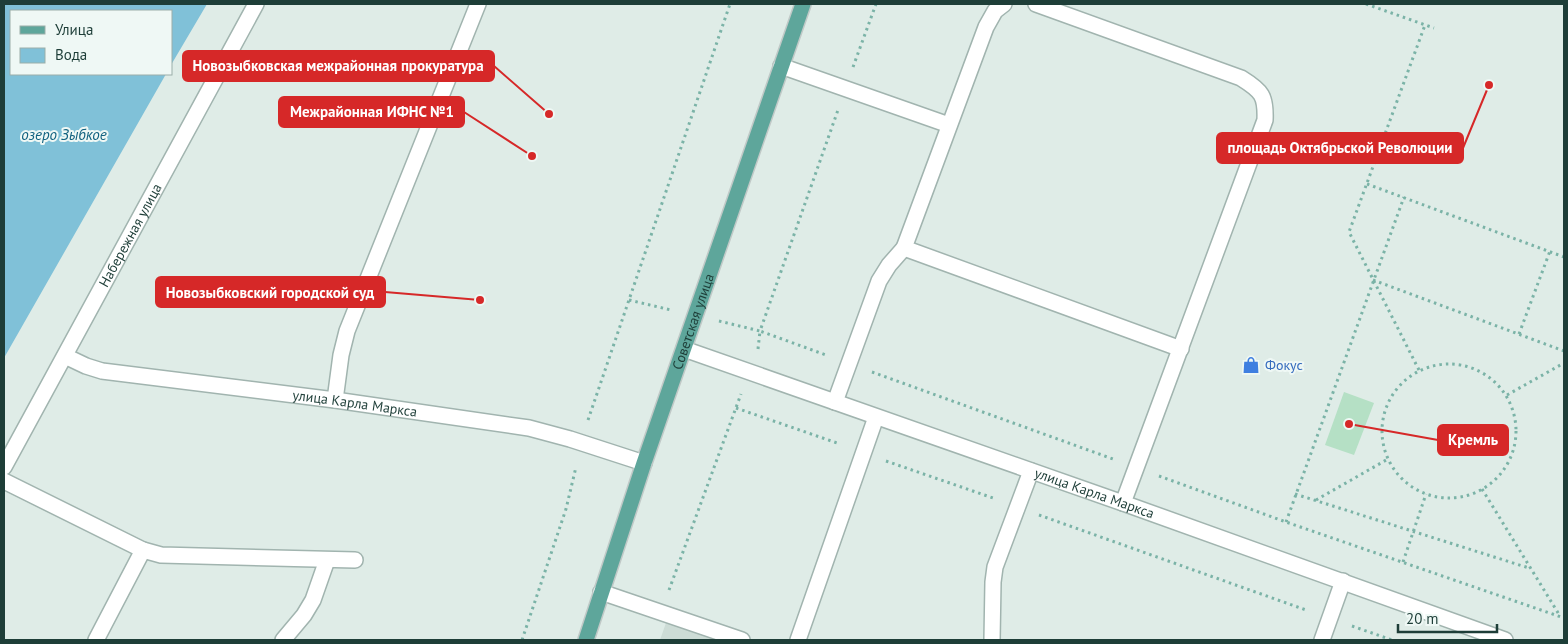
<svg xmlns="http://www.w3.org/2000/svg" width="1568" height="644" font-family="'PT Sans',sans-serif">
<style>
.built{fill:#cddcd6}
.green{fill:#b5e0c5}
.water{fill:#80c1d8}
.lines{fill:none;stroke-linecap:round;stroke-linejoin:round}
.minor-casing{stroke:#a1b4af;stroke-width:18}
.major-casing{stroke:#c0c9c7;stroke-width:18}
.path{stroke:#7bb3a7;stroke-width:3;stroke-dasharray:2.5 4;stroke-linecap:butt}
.minor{stroke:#fff;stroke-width:15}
.major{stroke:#5ea69b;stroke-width:15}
.labels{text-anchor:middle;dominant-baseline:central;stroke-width:4;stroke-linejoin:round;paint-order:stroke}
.street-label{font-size:14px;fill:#1e3e38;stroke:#eff8f5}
.shop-label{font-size:14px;fill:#366cbe;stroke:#eff8f5;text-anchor:start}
.water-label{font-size:15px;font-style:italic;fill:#126280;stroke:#eff8f5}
.leader{fill:none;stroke:#d62828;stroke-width:2}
.callout-dot{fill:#d62828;stroke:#eff8f5;stroke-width:2}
.callout{fill:#d62828;stroke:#d62828;stroke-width:2}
.callout-label{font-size:15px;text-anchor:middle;font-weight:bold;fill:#fff}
</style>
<rect width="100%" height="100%" fill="#dfece7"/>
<polygon class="built" points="667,620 725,640 660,640"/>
<polygon class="green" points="1344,392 1374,403 1354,455 1325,445"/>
<polygon class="water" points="4,4 207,4 171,65 171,11 11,11 11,74 166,74 4,358"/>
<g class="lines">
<g class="minor-casing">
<g id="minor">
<polyline points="1004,4 995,11 986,27 904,248 1181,349"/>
<path d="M1036,4L1241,78C1262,91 1266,96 1265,120L1123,503"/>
<polyline points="781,66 949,125"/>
<path id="s1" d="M684,349L1123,503L1505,640"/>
<path id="s2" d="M65,356L86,366L102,371L335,400L529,428L570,439L644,463"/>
<polyline points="335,400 341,355 347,331 478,4"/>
<polyline points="835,402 879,281 889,265 904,248"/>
<path id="s3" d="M4,467L256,4"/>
<polyline points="4,481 143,550 161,555 355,560"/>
<polyline points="601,592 742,640"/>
<polyline points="96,640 143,550"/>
<polyline points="283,640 304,615 313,600 327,560"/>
<polyline points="798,640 876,417"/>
<polyline points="992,640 993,582 995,567 1031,471"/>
<polyline points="1322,640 1343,581"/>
</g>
</g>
<g class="major-casing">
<g id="major">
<path id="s4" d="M586,640L644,463L803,4"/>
</g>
</g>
<g class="path">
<polyline points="1366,4 1434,28"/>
<polyline points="853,67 876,4"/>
<polyline points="1367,184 1564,257"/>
<polyline points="1373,280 1564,351"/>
<polyline points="629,300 671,310"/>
<polyline points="719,321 760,331 838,110"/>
<polyline points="1519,334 1550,251"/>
<polyline points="758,349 760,331 826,355"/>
<circle cx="1449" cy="431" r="67"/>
<polyline points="1419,370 1349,232 1425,25"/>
<polyline points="872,372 1113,459"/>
<polyline points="1507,395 1564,363"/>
<polyline points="736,408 840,444"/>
<polyline points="588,420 730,4"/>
<polyline points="886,461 996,499"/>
<polyline points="1159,476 1286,522 1564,618"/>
<polyline points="1482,489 1560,616"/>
<polyline points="1295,494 1529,568"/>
<polyline points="1316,500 1388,459"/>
<polyline points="1039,515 1306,610"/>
<polyline points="1286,522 1404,197"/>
<polyline points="1403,562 1426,494"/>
<polyline points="669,590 741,394"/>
<polyline points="1352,626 1392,640"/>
<polyline points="522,640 566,509 576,467"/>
</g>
<use href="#minor" class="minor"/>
<use href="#major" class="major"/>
</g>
<defs>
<g id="shop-bare" transform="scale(1.35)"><path d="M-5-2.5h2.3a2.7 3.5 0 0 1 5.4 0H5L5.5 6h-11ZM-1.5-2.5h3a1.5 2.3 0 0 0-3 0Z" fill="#3f7fe0" stroke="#eff8f5" stroke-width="2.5" paint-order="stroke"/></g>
</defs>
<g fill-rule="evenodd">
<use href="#shop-bare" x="1251" y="365"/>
</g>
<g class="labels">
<g class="street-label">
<text stroke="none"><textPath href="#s3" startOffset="264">Набережная улица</textPath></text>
<text stroke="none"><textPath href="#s4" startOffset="336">Советская улица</textPath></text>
<text stroke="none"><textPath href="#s2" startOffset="295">улица Карла Маркса</textPath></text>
<text stroke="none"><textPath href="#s1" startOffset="435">улица Карла Маркса</textPath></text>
</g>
<g class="shop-label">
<text x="1265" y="365">Фокус</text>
</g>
<g class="water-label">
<text x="64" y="134">озеро Зыбкое</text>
</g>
</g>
<path class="leader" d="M549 114L494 66M532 156L464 112M1489 85L1463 148M480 300L385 292M1349 424L1438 440"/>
<g class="callout-dot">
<circle cx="549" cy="114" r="5"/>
<circle cx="532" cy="156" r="5"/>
<circle cx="1489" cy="85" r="5"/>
<circle cx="480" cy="300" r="5"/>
<circle cx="1349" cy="424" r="5"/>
</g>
<g class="callout">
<rect x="183" y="51" width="311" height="30" rx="5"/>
<rect x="279" y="97" width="185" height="30" rx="5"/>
<rect x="1217" y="133" width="246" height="30" rx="5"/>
<rect x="156" y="277" width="229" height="30" rx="5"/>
<rect x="1438" y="425" width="70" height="30" rx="5"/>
</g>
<g class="callout-label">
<text x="338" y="71">Новозыбковская межрайонная прокуратура</text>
<text x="372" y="117">Межрайонная ИФНС №1</text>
<text x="1340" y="153">площадь Октябрьской Революции</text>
<text x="270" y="298">Новозыбковский городской суд</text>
<text x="1473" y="445">Кремль</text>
</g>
<rect width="1568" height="644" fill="none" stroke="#1e3e38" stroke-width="10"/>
<rect x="10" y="10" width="162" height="65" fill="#eff8f5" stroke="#9baea9"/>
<rect x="20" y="26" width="25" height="8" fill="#5ea69b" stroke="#9baea9"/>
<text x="55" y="35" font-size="15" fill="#1e3e38">Улица</text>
<rect x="20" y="48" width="25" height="15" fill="#80c1d8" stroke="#9baea9"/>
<text x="55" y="60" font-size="15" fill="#1e3e38">Вода</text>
<path d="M1398 624v8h99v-8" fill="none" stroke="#1e3e38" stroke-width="2.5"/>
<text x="1406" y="624" font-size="15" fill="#1e3e38" stroke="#eff8f5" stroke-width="4" paint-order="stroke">20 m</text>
</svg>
